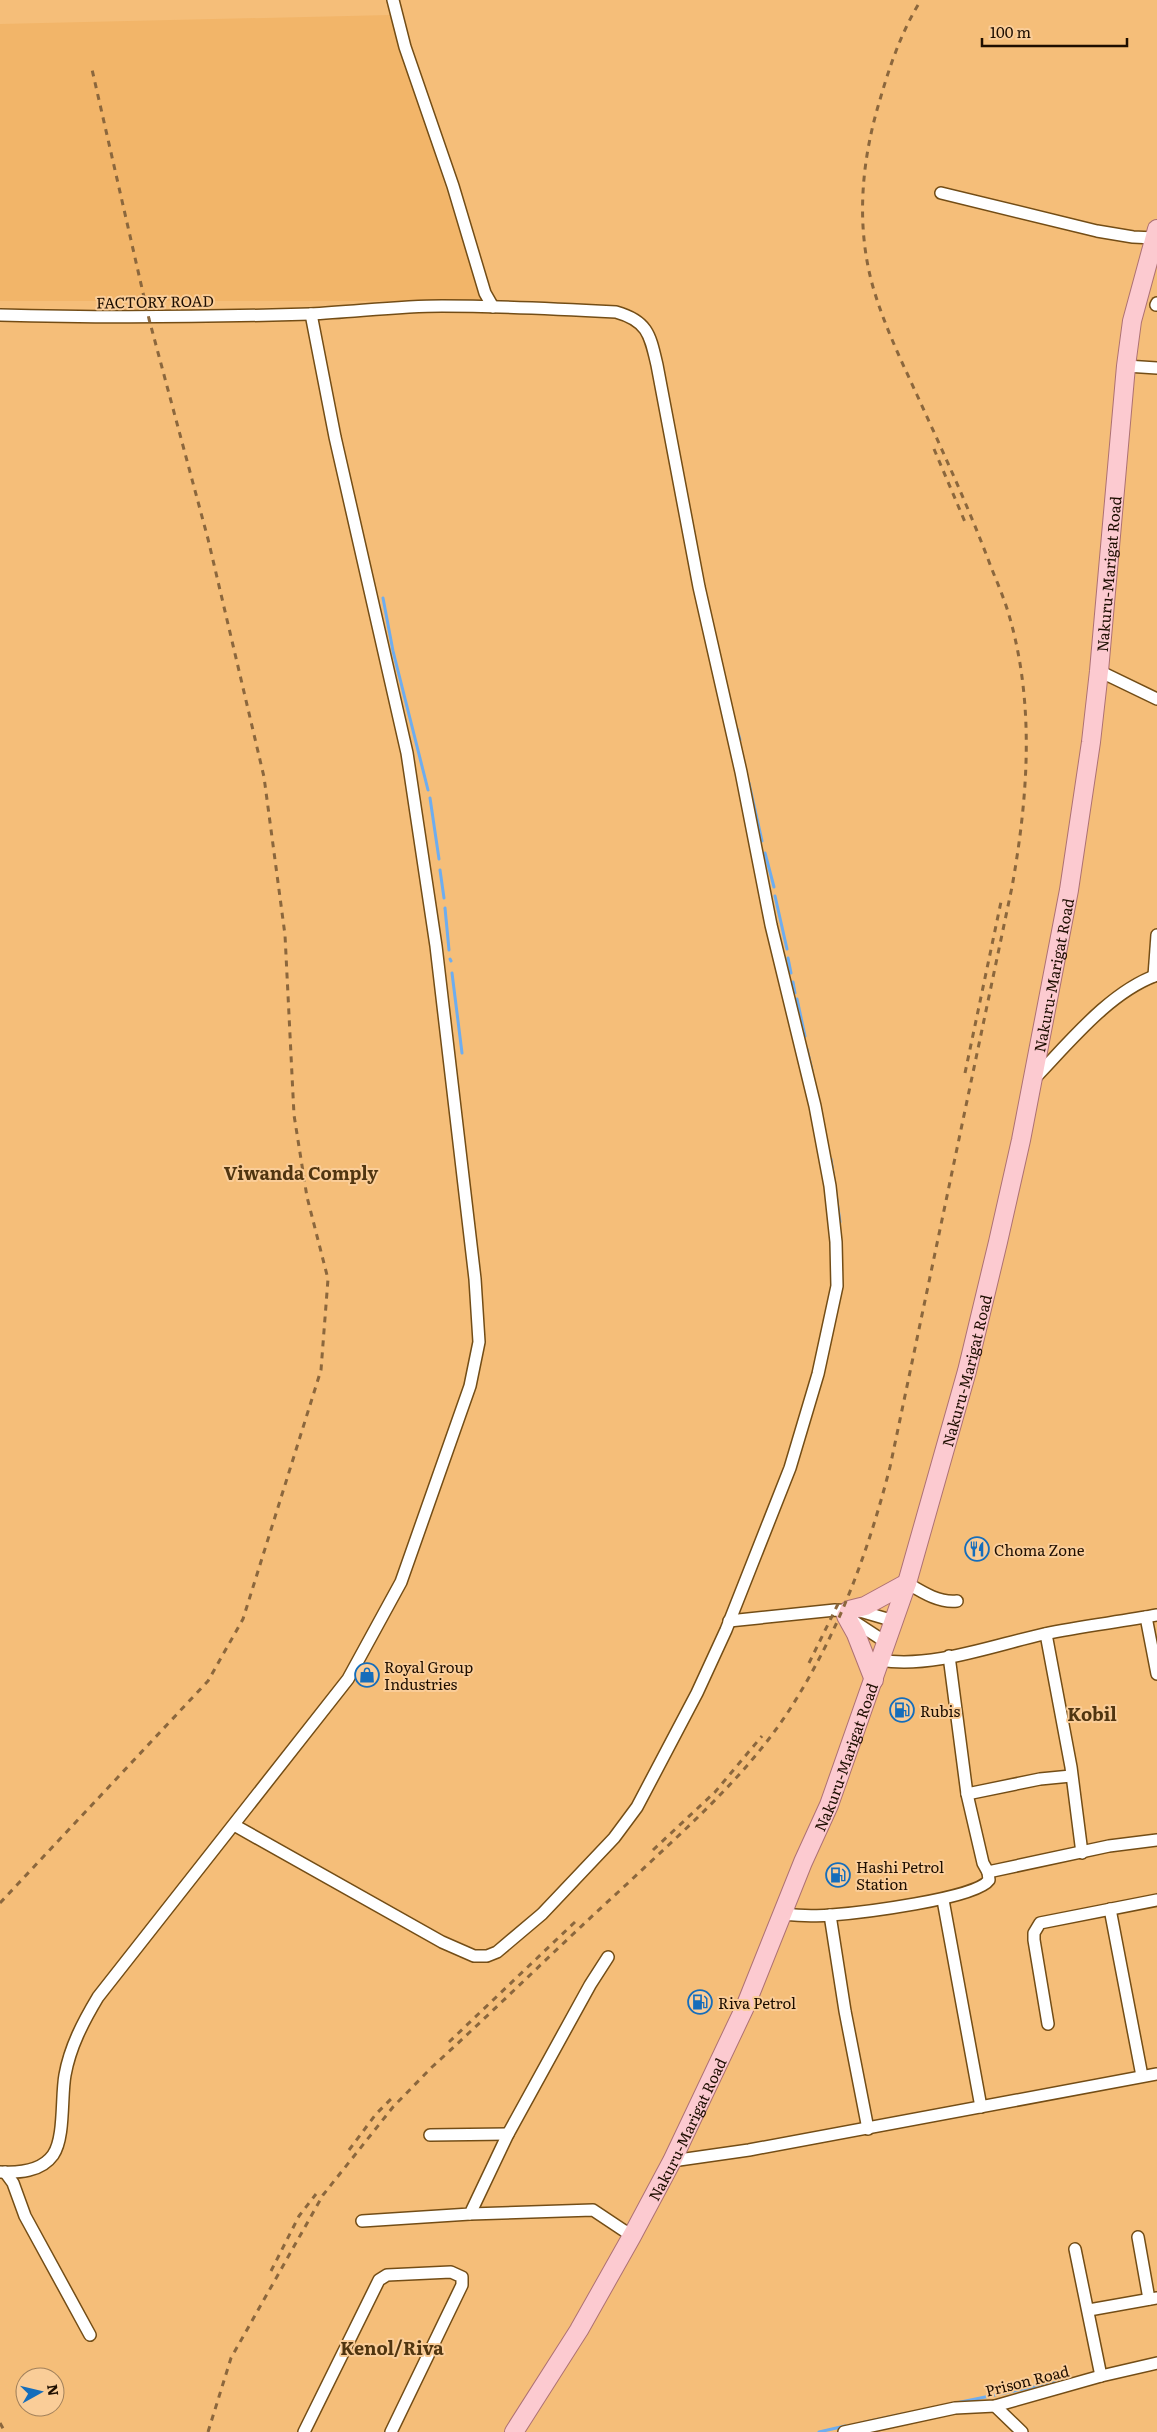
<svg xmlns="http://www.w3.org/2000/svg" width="1157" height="2432" font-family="Literata,serif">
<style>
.built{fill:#f2b569}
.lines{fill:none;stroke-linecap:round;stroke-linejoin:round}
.stream{stroke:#6eadef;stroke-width:3}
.street-casing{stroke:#734d16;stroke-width:14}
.primary-casing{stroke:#ad7173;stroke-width:20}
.street{stroke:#fff;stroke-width:11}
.primary{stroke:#fccad0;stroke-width:18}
.rail{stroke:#8b673d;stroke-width:3;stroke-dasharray:6 6;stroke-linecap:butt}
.labels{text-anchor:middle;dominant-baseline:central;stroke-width:4;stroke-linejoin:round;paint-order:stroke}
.street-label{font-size:15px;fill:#1e0e00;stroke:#facd98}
.poi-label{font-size:15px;fill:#1e0e00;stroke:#facd98;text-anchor:start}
.quarter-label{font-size:18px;font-weight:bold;fill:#503510;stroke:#facd98}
</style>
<rect width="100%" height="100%" fill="#f5be79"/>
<polygon class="built" points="390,15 482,301 0,301 0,24"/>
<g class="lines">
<g class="stream">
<polyline points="383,598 393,651 428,790"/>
<polyline points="737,729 740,740"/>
<polyline points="749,783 762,841"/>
<polyline points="430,798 439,859"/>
<polyline points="765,853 774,887"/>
<polyline points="440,870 444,898"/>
<polyline points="775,896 787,949"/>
<polyline points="445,908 449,950"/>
<polyline points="788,958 791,973"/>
<polyline points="450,959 451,961"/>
<polyline points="452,973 462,1053"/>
<polyline points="793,982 795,993"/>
<polyline points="797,999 805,1036"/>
<polyline points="807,1049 812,1070"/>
<polyline points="831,1159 840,1222"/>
<polyline points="956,2403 1072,2379"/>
<polyline points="861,2423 903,2414"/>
<polyline points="819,2432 845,2426"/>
</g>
<g class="street-casing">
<g id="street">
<polyline points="393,0 405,47 453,186 485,293 493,307"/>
<polyline points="941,193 1097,231 1133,237 1154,238"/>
<polyline points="1156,305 1157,303"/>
<path d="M0,315C103,318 206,317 310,314C354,312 398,306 442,306C500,306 558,309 616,312C648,321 650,335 657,365L699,587L741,772L771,925L815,1106L830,1186L836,1242L837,1286L818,1374L790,1468L726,1630L697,1693L637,1807L614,1838L542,1914L497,1952L487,1956H474L442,1942L234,1825"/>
<polyline points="1126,366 1157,368"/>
<polyline points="1099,671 1157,699"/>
<polyline points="1154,976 1157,935"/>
<path d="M1033,1080C1068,1044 1109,992 1157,975"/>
<path d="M907,1583C922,1592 939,1603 957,1601"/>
<polyline points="1146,1617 1157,1674"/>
<polyline points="852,1620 887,1643"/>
<polyline points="729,1621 835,1610 860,1611 894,1621"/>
<polyline points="1046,1634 1071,1767 1082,1853"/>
<polyline points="949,1656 967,1794 983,1863 988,1872"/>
<path d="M880,1660C931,1669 994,1645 1044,1634C1082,1626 1120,1622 1157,1615"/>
<polyline points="967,1794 1040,1779 1071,1776"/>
<polyline points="943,1900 981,2107"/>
<polyline points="1110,1909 1142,2076"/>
<path d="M781,1914C798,1915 815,1917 831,1915C858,1913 976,1899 989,1880L988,1872L1109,1846L1157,1840"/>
<polyline points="830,1915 845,2011 868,2129"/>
<polyline points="1048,2024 1034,1940 1034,1933 1040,1923 1157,1900"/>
<polyline points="430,2135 508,2134"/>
<polyline points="672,2161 749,2150 1157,2074"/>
<path d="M0,2172C18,2173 41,2172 53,2155C65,2138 61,2096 65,2075C70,2047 83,2022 98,1997L348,1679L401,1582L470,1386L479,1342L475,1279L436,946L407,753L335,437L311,314"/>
<polyline points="5,2172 13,2183 25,2216 90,2335"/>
<polyline points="470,2214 593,2210 632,2236"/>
<polyline points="362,2221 470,2214 508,2134 590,1985 608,1957"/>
<polyline points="1138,2237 1149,2299"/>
<polyline points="1075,2249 1101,2376"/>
<polyline points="1089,2310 1157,2298"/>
<polyline points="995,2406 1022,2432"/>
<polyline points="304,2432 379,2280 387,2275 451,2272 462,2277 462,2285 391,2432"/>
<polyline points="844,2432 955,2408 995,2406 1101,2376 1157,2363"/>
</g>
</g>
<g class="primary-casing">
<g id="primary">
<polyline points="849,1610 865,1606 907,1583"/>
<polyline points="846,1616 856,1634 874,1680"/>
<path id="s1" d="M514,2432L579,2330L632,2236L672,2161L745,2007L803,1862L829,1805L907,1583L967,1371L998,1242L1021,1140L1069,890L1091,742L1099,671L1126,366L1132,321L1157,229"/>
</g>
</g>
<use href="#street" class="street"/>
<use href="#primary" class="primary"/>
<g class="rail">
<polyline points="934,449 965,522"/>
<polyline points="965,1073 1002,897"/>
<polyline points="809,1663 839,1602"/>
<polyline points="653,1850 715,1792 762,1736"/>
<polyline points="0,1903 208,1681 243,1619 321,1370 328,1279 307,1197 294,1115 285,935 264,777 208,539 149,319 91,65"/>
<polyline points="449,2042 576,1921"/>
<polyline points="349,2150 376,2114 394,2096"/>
<polyline points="271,2271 299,2216 316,2194"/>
<polyline points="0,2423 5,2432"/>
<path d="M208,2432L231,2358L323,2195L393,2107L432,2067C498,2007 561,1944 627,1884C685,1829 746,1777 790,1709C838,1634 868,1553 890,1467L1012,887C1028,797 1035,704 1009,615C1004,598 997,582 991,567C969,508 943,452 917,395C901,360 884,325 873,287C856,227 861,163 879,103C889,68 901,32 921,0"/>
</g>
</g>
<defs>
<g id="restaurant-ring" transform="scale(1.25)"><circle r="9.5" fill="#facd98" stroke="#156dbb" stroke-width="1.5"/><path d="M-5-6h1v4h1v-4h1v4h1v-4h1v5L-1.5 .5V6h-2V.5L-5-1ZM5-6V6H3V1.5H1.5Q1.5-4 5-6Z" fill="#156dbb"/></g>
<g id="shop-ring" transform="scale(1.25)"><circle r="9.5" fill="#facd98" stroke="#156dbb" stroke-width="1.5"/><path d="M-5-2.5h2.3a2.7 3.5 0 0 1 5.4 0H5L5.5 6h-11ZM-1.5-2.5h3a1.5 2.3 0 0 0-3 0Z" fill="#156dbb"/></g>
<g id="fuel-ring" transform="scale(1.25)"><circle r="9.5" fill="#facd98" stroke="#156dbb" stroke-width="1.5"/><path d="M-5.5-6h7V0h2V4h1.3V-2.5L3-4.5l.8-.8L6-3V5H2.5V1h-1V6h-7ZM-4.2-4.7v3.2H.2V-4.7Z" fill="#156dbb"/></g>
</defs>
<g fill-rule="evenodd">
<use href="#restaurant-ring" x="977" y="1549"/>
<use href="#shop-ring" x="367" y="1675"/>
<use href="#fuel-ring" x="902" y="1710"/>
<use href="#fuel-ring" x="838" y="1875"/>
<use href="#fuel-ring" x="700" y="2002"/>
</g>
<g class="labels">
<g class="street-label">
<text transform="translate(155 301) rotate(-1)">FACTORY ROAD</text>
<text stroke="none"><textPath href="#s1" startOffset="1969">Nakuru-Marigat Road</textPath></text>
<text stroke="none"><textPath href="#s1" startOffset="1564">Nakuru-Marigat Road</textPath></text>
<text stroke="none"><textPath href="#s1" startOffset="1159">Nakuru-Marigat Road</textPath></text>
<text stroke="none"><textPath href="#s1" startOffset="754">Nakuru-Marigat Road</textPath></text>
<text stroke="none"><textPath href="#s1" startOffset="349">Nakuru-Marigat Road</textPath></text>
<text transform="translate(1027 2380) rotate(-14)">Prison Road</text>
</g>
<g class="poi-label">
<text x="994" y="1549">Choma Zone</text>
<text x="384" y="1666">Royal Group<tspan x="384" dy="17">Industries</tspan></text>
<text x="920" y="1710">Rubis</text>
<text x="856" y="1866">Hashi Petrol<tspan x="856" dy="17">Station</tspan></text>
<text x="718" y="2002">Riva Petrol</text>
</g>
<g class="quarter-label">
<text x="301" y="1172">Viwanda Comply</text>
<text x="1092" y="1713">Kobil</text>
<text x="392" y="2347">Kenol/Riva</text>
</g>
</g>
<g transform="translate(40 2392) rotate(82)"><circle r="24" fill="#facd98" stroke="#a2815b"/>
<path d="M0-4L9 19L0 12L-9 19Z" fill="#156dbb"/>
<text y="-8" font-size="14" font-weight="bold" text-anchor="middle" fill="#1e0e00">N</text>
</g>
<path d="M982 38v8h145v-8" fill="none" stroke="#1e0e00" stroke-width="2.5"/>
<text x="990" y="38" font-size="15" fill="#1e0e00" stroke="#facd98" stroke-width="4" paint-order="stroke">100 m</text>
</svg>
